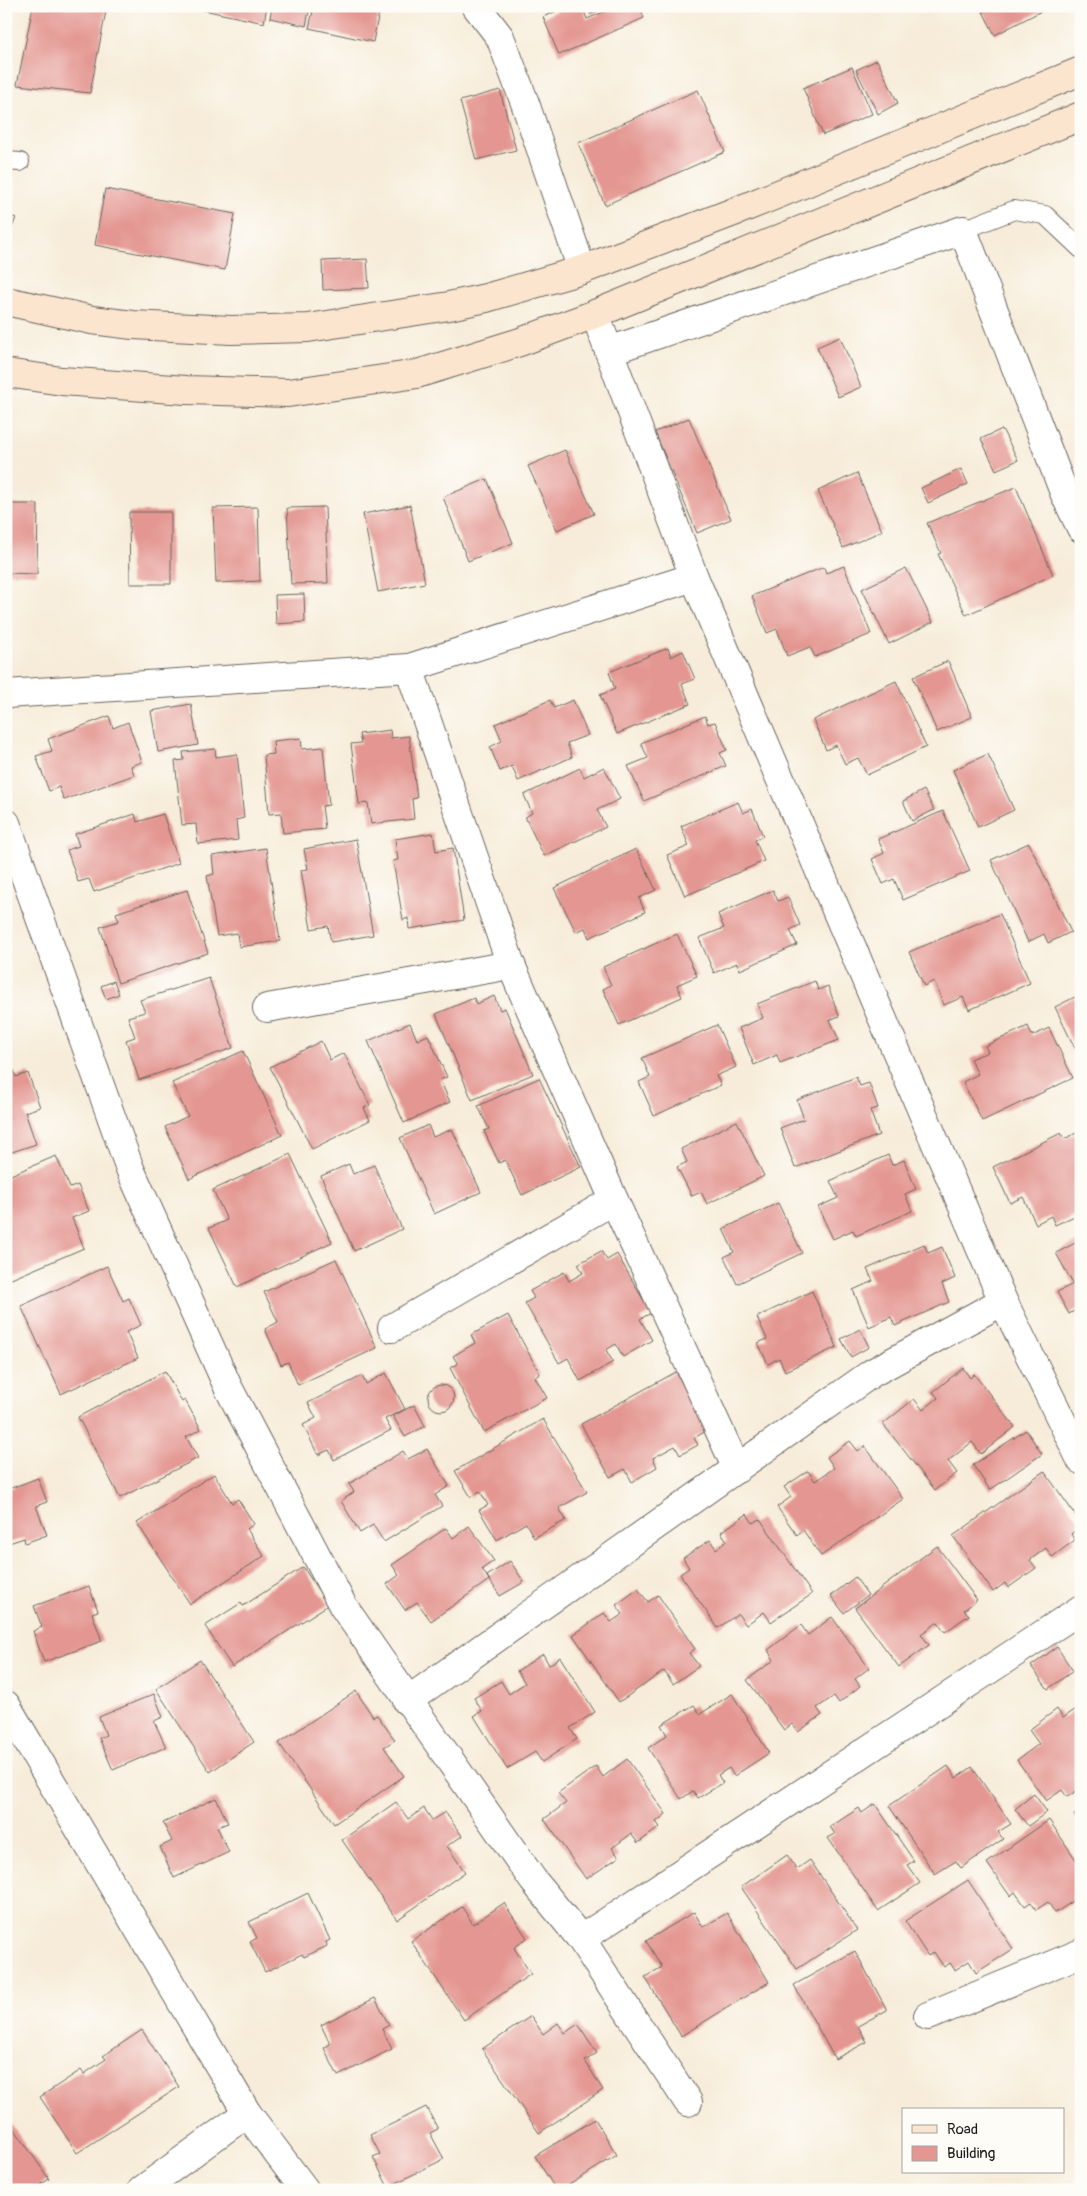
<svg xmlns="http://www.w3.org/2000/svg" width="1087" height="2196" font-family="Pangolin,sans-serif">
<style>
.building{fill:#e49792}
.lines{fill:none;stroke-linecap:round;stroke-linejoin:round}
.lane-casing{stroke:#69655e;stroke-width:20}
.street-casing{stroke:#69655e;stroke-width:30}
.secondary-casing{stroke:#69655e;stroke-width:30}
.lane{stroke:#fff;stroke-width:18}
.street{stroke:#fff;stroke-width:28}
.secondary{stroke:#fbe5cf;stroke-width:28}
</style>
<rect width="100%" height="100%" fill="#fdfcf7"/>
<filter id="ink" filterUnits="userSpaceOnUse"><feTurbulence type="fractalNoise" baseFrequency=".02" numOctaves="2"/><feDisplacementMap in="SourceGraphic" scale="10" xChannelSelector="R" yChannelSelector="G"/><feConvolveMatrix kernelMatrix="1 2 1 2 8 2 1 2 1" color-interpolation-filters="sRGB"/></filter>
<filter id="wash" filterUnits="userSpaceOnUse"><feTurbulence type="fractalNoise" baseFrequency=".0096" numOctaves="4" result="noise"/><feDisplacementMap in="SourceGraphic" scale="20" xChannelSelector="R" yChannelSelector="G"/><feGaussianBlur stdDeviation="1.12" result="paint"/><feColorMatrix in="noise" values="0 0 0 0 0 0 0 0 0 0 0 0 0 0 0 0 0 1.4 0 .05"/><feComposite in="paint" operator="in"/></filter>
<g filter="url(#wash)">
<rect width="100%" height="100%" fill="#f7ecd9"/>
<g id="blocks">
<g class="building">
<polygon points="33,6 107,6 90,93 17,85"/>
<polygon points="185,6 267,6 264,23"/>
<polygon points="272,6 310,6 306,26 270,18"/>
<polygon points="314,6 380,8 373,42 309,28"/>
<polygon points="568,6 582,6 587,19 618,6 640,6 644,18 559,55 543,17"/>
<polygon points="588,6 610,6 591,14"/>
<polygon points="980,6 1051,6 995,35"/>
<polygon points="877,60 898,103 878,114 856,70"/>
<polygon points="852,67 872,114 823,135 803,88"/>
<polygon points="500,90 516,150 476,160 460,101"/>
<polygon points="698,90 725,152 605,205 578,143"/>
<polygon points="105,189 235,214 225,270 95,245"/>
<polygon points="6,214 16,218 6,241"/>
<polygon points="367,259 369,288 323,290 322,261"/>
<polygon points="840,337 861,387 838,397 817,347"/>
<polygon points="689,418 731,519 697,533 655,432"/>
<polygon points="1002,429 1018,460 996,470 981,439"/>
<polygon points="565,450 594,514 557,530 528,466"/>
<polygon points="961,469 968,484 928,503 921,488"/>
<polygon points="857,473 882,531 843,548 818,491"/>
<polygon points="487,479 513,543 468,561 443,497"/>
<polygon points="1016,487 1053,575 966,615 938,554 941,553 927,523"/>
<polygon points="6,504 38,504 37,574 6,573"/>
<polygon points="410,505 425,583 378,592 363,514"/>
<polygon points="258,507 260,581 216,583 213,508"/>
<polygon points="325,507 328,583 291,584 287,508"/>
<polygon points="129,512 171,512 171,584 130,584"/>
<polygon points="844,566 871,634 815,657 810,647 787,656 777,629 767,633 752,596 824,567 826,573"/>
<polygon points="906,568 933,622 889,644 862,589"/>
<polygon points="304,594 305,622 276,624 275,595"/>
<polygon points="668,648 671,657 683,651 695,679 682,684 690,704 617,734 600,695 615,689 609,672"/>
<polygon points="948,661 972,717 937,732 913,677"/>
<polygon points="896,681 926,747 867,775 858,758 845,764 836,745 826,750 813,720"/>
<polygon points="550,700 554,708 573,700 588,735 567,743 572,757 518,781 512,766 500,771 490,747 502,741 495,724"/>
<polygon points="191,704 198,745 158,752 151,711"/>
<polygon points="109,716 113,728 128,722 142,762 131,766 134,775 64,800 59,787 49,791 36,756 52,751 48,739"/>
<polygon points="705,716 708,724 715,722 727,750 720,753 726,766 644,801 628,766 648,758 641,743"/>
<polygon points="390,730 391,738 409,736 417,798 412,799 414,819 371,824 368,803 359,804 351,744 361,743 359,734"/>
<polygon points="301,738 302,749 323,747 329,805 322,806 325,829 283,833 281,813 269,814 264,755 274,754 273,741"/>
<polygon points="215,749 216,757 237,754 244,818 236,820 238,840 198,844 196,824 182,825 175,761 184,760 183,752"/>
<polygon points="988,754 1014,810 978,827 953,770"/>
<polygon points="604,767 620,799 597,810 606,827 544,856 525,817 532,813 524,795 580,768 584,777"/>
<polygon points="924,790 934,810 912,821 903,801"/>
<polygon points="738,802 743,813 752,809 763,836 755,840 764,861 685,896 667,855 689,846 681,826"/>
<polygon points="943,811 970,871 903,900 894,879 883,884 872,859 884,853 878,839"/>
<polygon points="135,814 137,822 163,814 179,863 94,892 89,879 78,882 67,850 79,846 75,834"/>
<polygon points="433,833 436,851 453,848 464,920 409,929 408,918 403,920 393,861 398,860 395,839"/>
<polygon points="356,839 373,935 331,942 328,926 311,929 301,870 308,869 304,849"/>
<polygon points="1029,843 1071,932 1048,943 1044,934 1028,942 991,860"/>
<polygon points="266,848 280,941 239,947 237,933 217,936 207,876 214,874 212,856"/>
<polygon points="636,849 656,890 639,898 645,912 589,938 585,928 576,932 554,888"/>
<polygon points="187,890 208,953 118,983 100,927 119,921 116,913"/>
<polygon points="773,890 778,901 788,897 800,925 790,930 797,945 740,970 737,963 714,973 699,938 724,928 718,914"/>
<polygon points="1000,914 1030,983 969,1010 963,997 944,1005 934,981 924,986 909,952"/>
<polygon points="677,934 697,976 677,985 682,997 619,1025 603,989 611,985 603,967"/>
<polygon points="209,978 233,1048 139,1080 126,1040 135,1037 128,1017 145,1012 140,1000"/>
<polygon points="114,981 119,994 106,999 101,986"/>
<polygon points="815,981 818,990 828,986 839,1016 830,1020 839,1040 780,1063 777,1055 754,1065 739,1028 763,1018 757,1004"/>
<polygon points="1081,994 1081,1061 1055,1007"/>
<polygon points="494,996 500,1010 505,1008 533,1074 472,1100 436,1014 474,998 476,1004"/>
<polygon points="410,1023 417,1040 428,1035 447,1077 440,1080 450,1102 404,1123 368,1041"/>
<polygon points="717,1025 736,1067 716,1076 721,1085 654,1116 639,1082 650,1077 642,1058"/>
<polygon points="1028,1026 1032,1036 1049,1028 1073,1078 982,1121 963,1082 978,1074 970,1059 988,1052 985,1046"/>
<polygon points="321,1041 330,1060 344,1053 370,1105 364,1108 370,1120 312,1149 270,1067"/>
<polygon points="243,1051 282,1135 189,1179 165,1127 188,1116 172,1083"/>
<polygon points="14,1071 16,1077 28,1073 40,1107 25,1112 36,1144 6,1154 6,1073"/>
<polygon points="856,1077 860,1086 869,1083 878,1108 870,1110 879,1135 795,1168 780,1128 804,1119 797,1100"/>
<polygon points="539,1078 581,1167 522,1195 505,1160 499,1163 484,1131 489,1129 478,1106"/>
<polygon points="737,1121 764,1176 707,1204 701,1192 692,1196 677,1167 687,1162 681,1149"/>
<polygon points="428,1125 433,1137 452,1129 481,1192 434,1214 400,1138"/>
<polygon points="1081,1131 1081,1213 1055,1225 1051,1216 1036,1224 1023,1197 1010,1203 993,1167 1061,1133 1064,1139"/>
<polygon points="290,1154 332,1242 237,1287 209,1228 227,1220 213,1190"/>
<polygon points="888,1155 892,1165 904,1160 916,1189 905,1194 912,1211 856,1236 853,1230 833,1239 818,1207 838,1198 830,1181"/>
<polygon points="56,1156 70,1188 78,1185 89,1211 72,1218 84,1248 9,1280 6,1273 6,1177"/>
<polygon points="349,1164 353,1174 374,1165 402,1229 354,1251 321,1176"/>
<polygon points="778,1203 802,1253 737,1284 724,1257 734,1252 723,1229"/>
<polygon points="1081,1240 1081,1307 1069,1314 1057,1292 1073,1284 1056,1253"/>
<polygon points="924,1244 928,1253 942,1247 955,1278 942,1284 949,1302 895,1326 891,1317 869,1327 853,1290 873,1281 867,1269"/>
<polygon points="601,1251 607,1260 617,1254 651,1313 640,1319 652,1340 623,1357 616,1344 606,1350 613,1362 580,1381 568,1358 559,1363 525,1303 534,1298 530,1291 564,1272 569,1281 583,1273 578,1264"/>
<polygon points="336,1259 377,1348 298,1385 288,1362 281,1365 265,1329 278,1322 264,1292"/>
<polygon points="107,1266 123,1301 129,1298 141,1325 126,1332 138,1358 61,1394 21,1306"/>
<polygon points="812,1291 837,1347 785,1371 779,1358 768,1364 758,1343 767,1339 757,1317"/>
<polygon points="508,1315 540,1374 535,1377 547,1398 484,1432 450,1368 458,1364 453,1356 475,1343 471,1335"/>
<polygon points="860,1329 869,1347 851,1357 841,1339"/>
<polygon points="963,1368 970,1378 974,1374 1015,1427 981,1454 972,1442 948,1461 957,1473 935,1490 883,1424 914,1399 923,1410 938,1398 933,1392"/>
<polygon points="165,1371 182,1402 185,1400 201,1429 186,1437 198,1458 120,1498 78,1417"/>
<polygon points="676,1372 708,1430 694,1438 698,1445 680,1455 675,1446 653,1458 657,1467 632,1482 625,1469 610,1477 581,1424"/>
<polygon points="386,1373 405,1409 385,1419 391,1430 334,1460 329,1450 318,1455 303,1425 316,1418 308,1403 362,1376 366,1384"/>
<circle cx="441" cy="1398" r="13"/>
<polygon points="414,1405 425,1426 405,1437 393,1416"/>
<polygon points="543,1419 587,1492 559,1508 566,1520 534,1538 526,1523 497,1540 479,1510 488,1505 480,1491 471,1497 455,1471"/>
<polygon points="1026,1430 1042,1454 990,1490 973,1465"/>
<polygon points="850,1441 858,1451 865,1446 903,1499 821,1556 803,1530 797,1535 777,1507 791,1497 784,1487 808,1471 815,1481 834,1468 827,1457"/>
<polygon points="427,1449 449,1486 435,1495 442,1506 384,1542 373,1525 360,1533 341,1501 354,1492 349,1484 403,1451 408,1459"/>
<polygon points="1044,1471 1081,1523 1081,1526 1071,1534 1075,1540 1052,1557 1046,1548 1030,1560 1036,1568 1008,1588 1005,1583 993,1592 953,1536"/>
<polygon points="214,1474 232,1503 238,1499 254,1524 247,1529 264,1556 190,1604 137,1523"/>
<polygon points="38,1478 47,1502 36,1506 47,1535 25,1543 24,1538 6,1544 6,1490"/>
<polygon points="747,1514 753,1523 760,1519 812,1594 771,1622 764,1612 746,1625 738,1614 718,1628 680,1574 689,1568 683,1558 710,1540 716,1549 727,1541 721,1532"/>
<polygon points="469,1526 494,1561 482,1569 489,1580 431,1621 417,1602 405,1610 387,1584 399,1575 392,1565 446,1528 453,1538"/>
<polygon points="937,1546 977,1600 964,1610 969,1615 945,1632 938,1622 921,1634 929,1645 899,1667 855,1608"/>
<polygon points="510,1561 524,1582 500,1596 487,1576"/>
<polygon points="303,1567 328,1605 232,1667 205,1626 241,1603 243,1606"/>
<polygon points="855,1577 868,1595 844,1613 831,1596"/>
<polygon points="89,1586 98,1611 92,1613 102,1641 44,1662 33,1631 42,1627 34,1606"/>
<polygon points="638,1589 648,1602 658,1595 695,1649 689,1653 699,1666 673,1684 664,1671 619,1702 573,1635 604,1613 611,1622 623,1614 616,1605"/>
<polygon points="832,1617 869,1668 855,1679 860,1686 839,1703 834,1696 817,1708 822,1715 798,1732 792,1724 784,1730 747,1680 774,1660 768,1650 801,1625 808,1635"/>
<polygon points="1057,1647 1073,1671 1048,1689 1031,1666"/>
<polygon points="543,1654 549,1665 560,1657 595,1712 570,1728 577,1739 542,1762 535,1752 507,1769 474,1716 482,1711 474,1698 501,1681 509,1694 525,1683 517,1671"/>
<polygon points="200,1660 254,1742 210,1772 156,1689"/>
<polygon points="356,1691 373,1717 377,1715 395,1740 384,1747 404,1776 334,1824 279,1743"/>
<polygon points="154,1694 163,1717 154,1721 166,1747 113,1770 99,1738 106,1735 99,1717"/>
<polygon points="732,1694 769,1753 734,1776 729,1768 718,1775 723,1783 698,1798 693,1791 681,1799 648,1748 667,1735 661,1725 694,1705 700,1714"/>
<polygon points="1057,1709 1063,1718 1076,1709 1081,1715 1081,1788 1067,1797 1062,1790 1046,1801 1017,1760 1039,1744 1029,1730"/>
<polygon points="627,1759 666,1814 656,1822 660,1827 638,1843 631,1834 612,1848 619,1857 586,1879 544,1819 566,1803 558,1793 596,1766 603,1777"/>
<polygon points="948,1766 956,1778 972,1767 1011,1824 998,1832 1003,1839 961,1868 956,1861 935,1874 889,1806"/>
<polygon points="1034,1794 1047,1812 1028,1826 1015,1809"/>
<polygon points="216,1798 228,1823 217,1827 229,1852 174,1878 160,1847 172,1841 163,1823"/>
<polygon points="396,1802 408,1819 424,1808 432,1820 445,1812 462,1836 447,1846 465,1872 397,1920 342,1840"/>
<polygon points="875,1804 914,1861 907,1865 920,1883 878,1911 828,1838 835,1834 830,1827 859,1808 862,1813"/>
<polygon points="1081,1811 1081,1826 1074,1815"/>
<polygon points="1049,1820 1081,1867 1081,1896 1055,1913 1048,1902 1036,1910 1031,1902 1025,1906 1015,1892 1010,1896 987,1863"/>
<polygon points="787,1855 797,1869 810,1860 857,1930 797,1969 741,1887"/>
<polygon points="968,1880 1013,1949 976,1973 969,1961 955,1970 950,1963 944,1967 934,1952 928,1956 905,1921"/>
<polygon points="308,1893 330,1940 326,1942 327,1946 304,1957 302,1954 265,1972 250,1942 257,1938 249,1922"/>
<polygon points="504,1903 527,1938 514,1948 531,1974 464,2020 411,1941 462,1907 473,1924"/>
<polygon points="694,1912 703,1927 727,1913 769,1982 681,2036 645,1977 662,1967 646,1941"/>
<polygon points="855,1951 887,2010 858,2026 867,2042 835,2059 794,1985"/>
<polygon points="375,1998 389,2025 382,2029 392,2049 338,2076 324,2048 330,2044 321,2025"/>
<polygon points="531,2016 543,2034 558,2023 565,2033 578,2024 597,2053 585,2061 603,2090 539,2133 482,2049"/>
<polygon points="142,2030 179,2087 77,2153 40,2097 81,2070 84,2074 106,2059 103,2056"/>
<polygon points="426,2107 438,2129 430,2133 444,2159 388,2187 373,2157 380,2154 370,2135"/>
<polygon points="595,2119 617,2155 561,2190 556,2190 535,2156"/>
<polygon points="9,2121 49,2179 33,2190 6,2190 6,2123"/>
</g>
</g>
</g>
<g filter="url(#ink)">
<use href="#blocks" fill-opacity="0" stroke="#69655e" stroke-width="1"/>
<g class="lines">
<g class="lane-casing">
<g id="lane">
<polyline points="6,161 20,162"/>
<polyline points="963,230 1014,210 1045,215 1081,249"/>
</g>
</g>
<g class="street-casing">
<g id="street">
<polyline points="476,6 500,37 525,103 582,270"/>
<polyline points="595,314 694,577 1003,1301 1081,1460"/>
<polyline points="609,351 963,230 1065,495 1081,528"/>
<polyline points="409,668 511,965 614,1200 737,1469"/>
<polyline points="6,694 409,668 694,577"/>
<polyline points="6,823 130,1169 228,1387 343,1606 533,1880 581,1939 1081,1609"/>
<polyline points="267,1008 511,965"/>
<polyline points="392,1328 614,1200"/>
<polyline points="407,1701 872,1373 1003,1301"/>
<polyline points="6,1705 247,2113 305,2190"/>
<polyline points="581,1939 688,2102"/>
<polyline points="928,2016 1081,1953"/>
<polyline points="142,2190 247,2113"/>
</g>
</g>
<g class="secondary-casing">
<g id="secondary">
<polyline points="6,301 92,320 133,325 231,330 308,328 449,306 486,298 582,270 739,210 1081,71"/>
<polyline points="6,373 62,381 186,390 288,393 417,374 520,342 595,314 1081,116"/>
</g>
</g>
<use href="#lane" class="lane"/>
<use href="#street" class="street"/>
<use href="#secondary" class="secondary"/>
</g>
</g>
<rect width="1087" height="2196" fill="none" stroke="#fdfcf7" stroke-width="25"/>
<rect x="902" y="2108" width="162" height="65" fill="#fdfcf7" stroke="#a3a29f"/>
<rect x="912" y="2125" width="25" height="8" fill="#fbe5cf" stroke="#a3a29f"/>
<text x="947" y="2134" font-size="15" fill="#1c1c1c">Road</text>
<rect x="912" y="2146" width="25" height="15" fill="#e49792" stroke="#a3a29f"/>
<text x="947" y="2158" font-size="15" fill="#1c1c1c">Building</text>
</svg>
